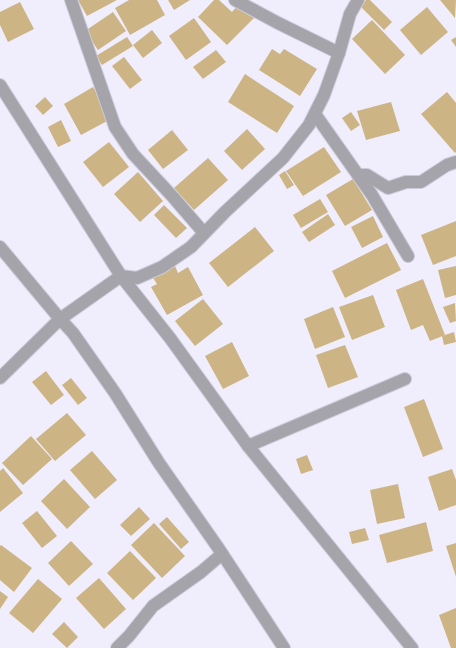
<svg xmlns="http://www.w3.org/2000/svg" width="456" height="648" font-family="'DM Sans',sans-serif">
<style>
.building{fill:#cdb484}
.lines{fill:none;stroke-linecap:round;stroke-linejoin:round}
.minor-casing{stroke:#cdcbd9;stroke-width:14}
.minor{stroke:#a5a4aa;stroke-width:12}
</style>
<rect width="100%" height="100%" fill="#f0eefd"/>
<g class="building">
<polygon points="78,0 117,0 87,16"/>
<polygon points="129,0 157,0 165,15 130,35 115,8"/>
<polygon points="168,0 190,0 174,10"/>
<polygon points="214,0 219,0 232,12 238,5 255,17 227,45 198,17"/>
<polygon points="366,0 370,0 392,22 384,30 360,6"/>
<polygon points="440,0 456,0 455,18"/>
<polygon points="20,2 34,29 8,42 0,25 0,12"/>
<polygon points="427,7 448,32 421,55 400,30"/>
<polygon points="113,12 126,31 98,50 85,31"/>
<polygon points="194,18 211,42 186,60 169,36"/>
<polygon points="372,20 405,55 385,74 352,39"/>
<polygon points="152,30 162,43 143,58 133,45"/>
<polygon points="127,37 133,46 102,65 96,56"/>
<polygon points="456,37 456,47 451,40"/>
<polygon points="272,49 280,54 284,49 317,69 300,96 259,70"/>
<polygon points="216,50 226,62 203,79 193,67"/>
<polygon points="124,57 142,80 130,89 112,66"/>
<polygon points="245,74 294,106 277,133 228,102"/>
<polygon points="93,87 111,119 81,135 64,104"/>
<polygon points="447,92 456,103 456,152 455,153 421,114"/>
<polygon points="45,97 53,106 43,115 35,106"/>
<polygon points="391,102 400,131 366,140 357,111"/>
<polygon points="351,112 360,125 351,131 342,118"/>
<polygon points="61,120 71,141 58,147 48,127"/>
<polygon points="247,129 265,149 242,170 224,151"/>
<polygon points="172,130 188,150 163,169 148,150"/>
<polygon points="109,142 129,167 103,187 83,162"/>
<polygon points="324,147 341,172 303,196 286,171"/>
<polygon points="208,158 228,180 194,210 174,188"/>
<polygon points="285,171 294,185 287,189 279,175"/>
<polygon points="138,172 163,201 140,222 114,194"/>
<polygon points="353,179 372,210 345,226 326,195"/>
<polygon points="320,199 328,212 301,228 293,215"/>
<polygon points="164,205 187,228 176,238 154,215"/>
<polygon points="328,214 335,225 309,242 302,232"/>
<polygon points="373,216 383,237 362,248 351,227"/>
<polygon points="456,221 456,256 433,265 421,235"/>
<polygon points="255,227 274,251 228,287 209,263"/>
<polygon points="387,243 401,270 345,298 332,271"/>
<polygon points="175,266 178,273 188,267 203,295 167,315 151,287 157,284 153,278"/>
<polygon points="456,266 456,295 445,298 438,270"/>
<polygon points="423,279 445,335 430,341 423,325 411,330 396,290"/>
<polygon points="373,295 385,327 352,340 339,307"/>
<polygon points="203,299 223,324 195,346 175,321"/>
<polygon points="455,303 456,321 450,323 443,307"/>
<polygon points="333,307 345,337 315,349 304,319"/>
<polygon points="454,332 456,342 444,345 442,336"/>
<polygon points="232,342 249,376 223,389 205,356"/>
<polygon points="345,345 358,377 328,388 316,355"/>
<polygon points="46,371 64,395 51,405 32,382"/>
<polygon points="71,378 87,398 78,405 62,385"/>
<polygon points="424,399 443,449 423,457 404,407"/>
<polygon points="67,413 86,435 55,461 36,439"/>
<polygon points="31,436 52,459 23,485 2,463"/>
<polygon points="92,451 117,480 95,499 70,470"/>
<polygon points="307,455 313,470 301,474 296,459"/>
<polygon points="3,468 23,493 0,512 0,471"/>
<polygon points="452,469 456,480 456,505 439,511 428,477"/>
<polygon points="64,479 90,507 67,529 41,501"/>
<polygon points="398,484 405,518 377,524 370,490"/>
<polygon points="139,507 150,519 131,536 120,525"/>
<polygon points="37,511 57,536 42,548 22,523"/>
<polygon points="167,517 189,542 181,549 159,524"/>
<polygon points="426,522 433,551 387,563 379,535"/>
<polygon points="154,523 185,556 162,578 131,545"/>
<polygon points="365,528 369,540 352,544 349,532"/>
<polygon points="71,541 93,564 69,586 48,563"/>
<polygon points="456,543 456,577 446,546"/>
<polygon points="1,545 32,568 14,592 0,580 0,546"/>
<polygon points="130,551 156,578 133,600 107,573"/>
<polygon points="99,578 126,609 104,629 76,598"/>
<polygon points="38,579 62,599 33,633 9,613"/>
<polygon points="0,591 8,597 0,609"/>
<polygon points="456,608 456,648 451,648 439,615"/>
<polygon points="64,622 78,637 67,648 52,634"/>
</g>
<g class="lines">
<g class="minor-casing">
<g id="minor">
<polyline points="71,0 115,127 133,154 173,197 204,233"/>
<polyline points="235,0 278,23 339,53"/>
<polyline points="0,85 121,276 170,338 248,446 412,648"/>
<polyline points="315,114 372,195 408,256"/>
<polyline points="358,175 367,175 388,188 406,182 421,182 447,165 456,162"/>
<polyline points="0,247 60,319 73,333 115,393 159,463 219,549 284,648"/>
<polyline points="0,378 60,319 121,276 137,278 162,267 191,247 225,212 283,158 309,125 324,95 339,53 350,14 358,0"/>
<polyline points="248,446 405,379"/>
<polyline points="117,648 129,636 153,606 201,572 222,554"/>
</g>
</g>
<use href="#minor" class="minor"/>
</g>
</svg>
